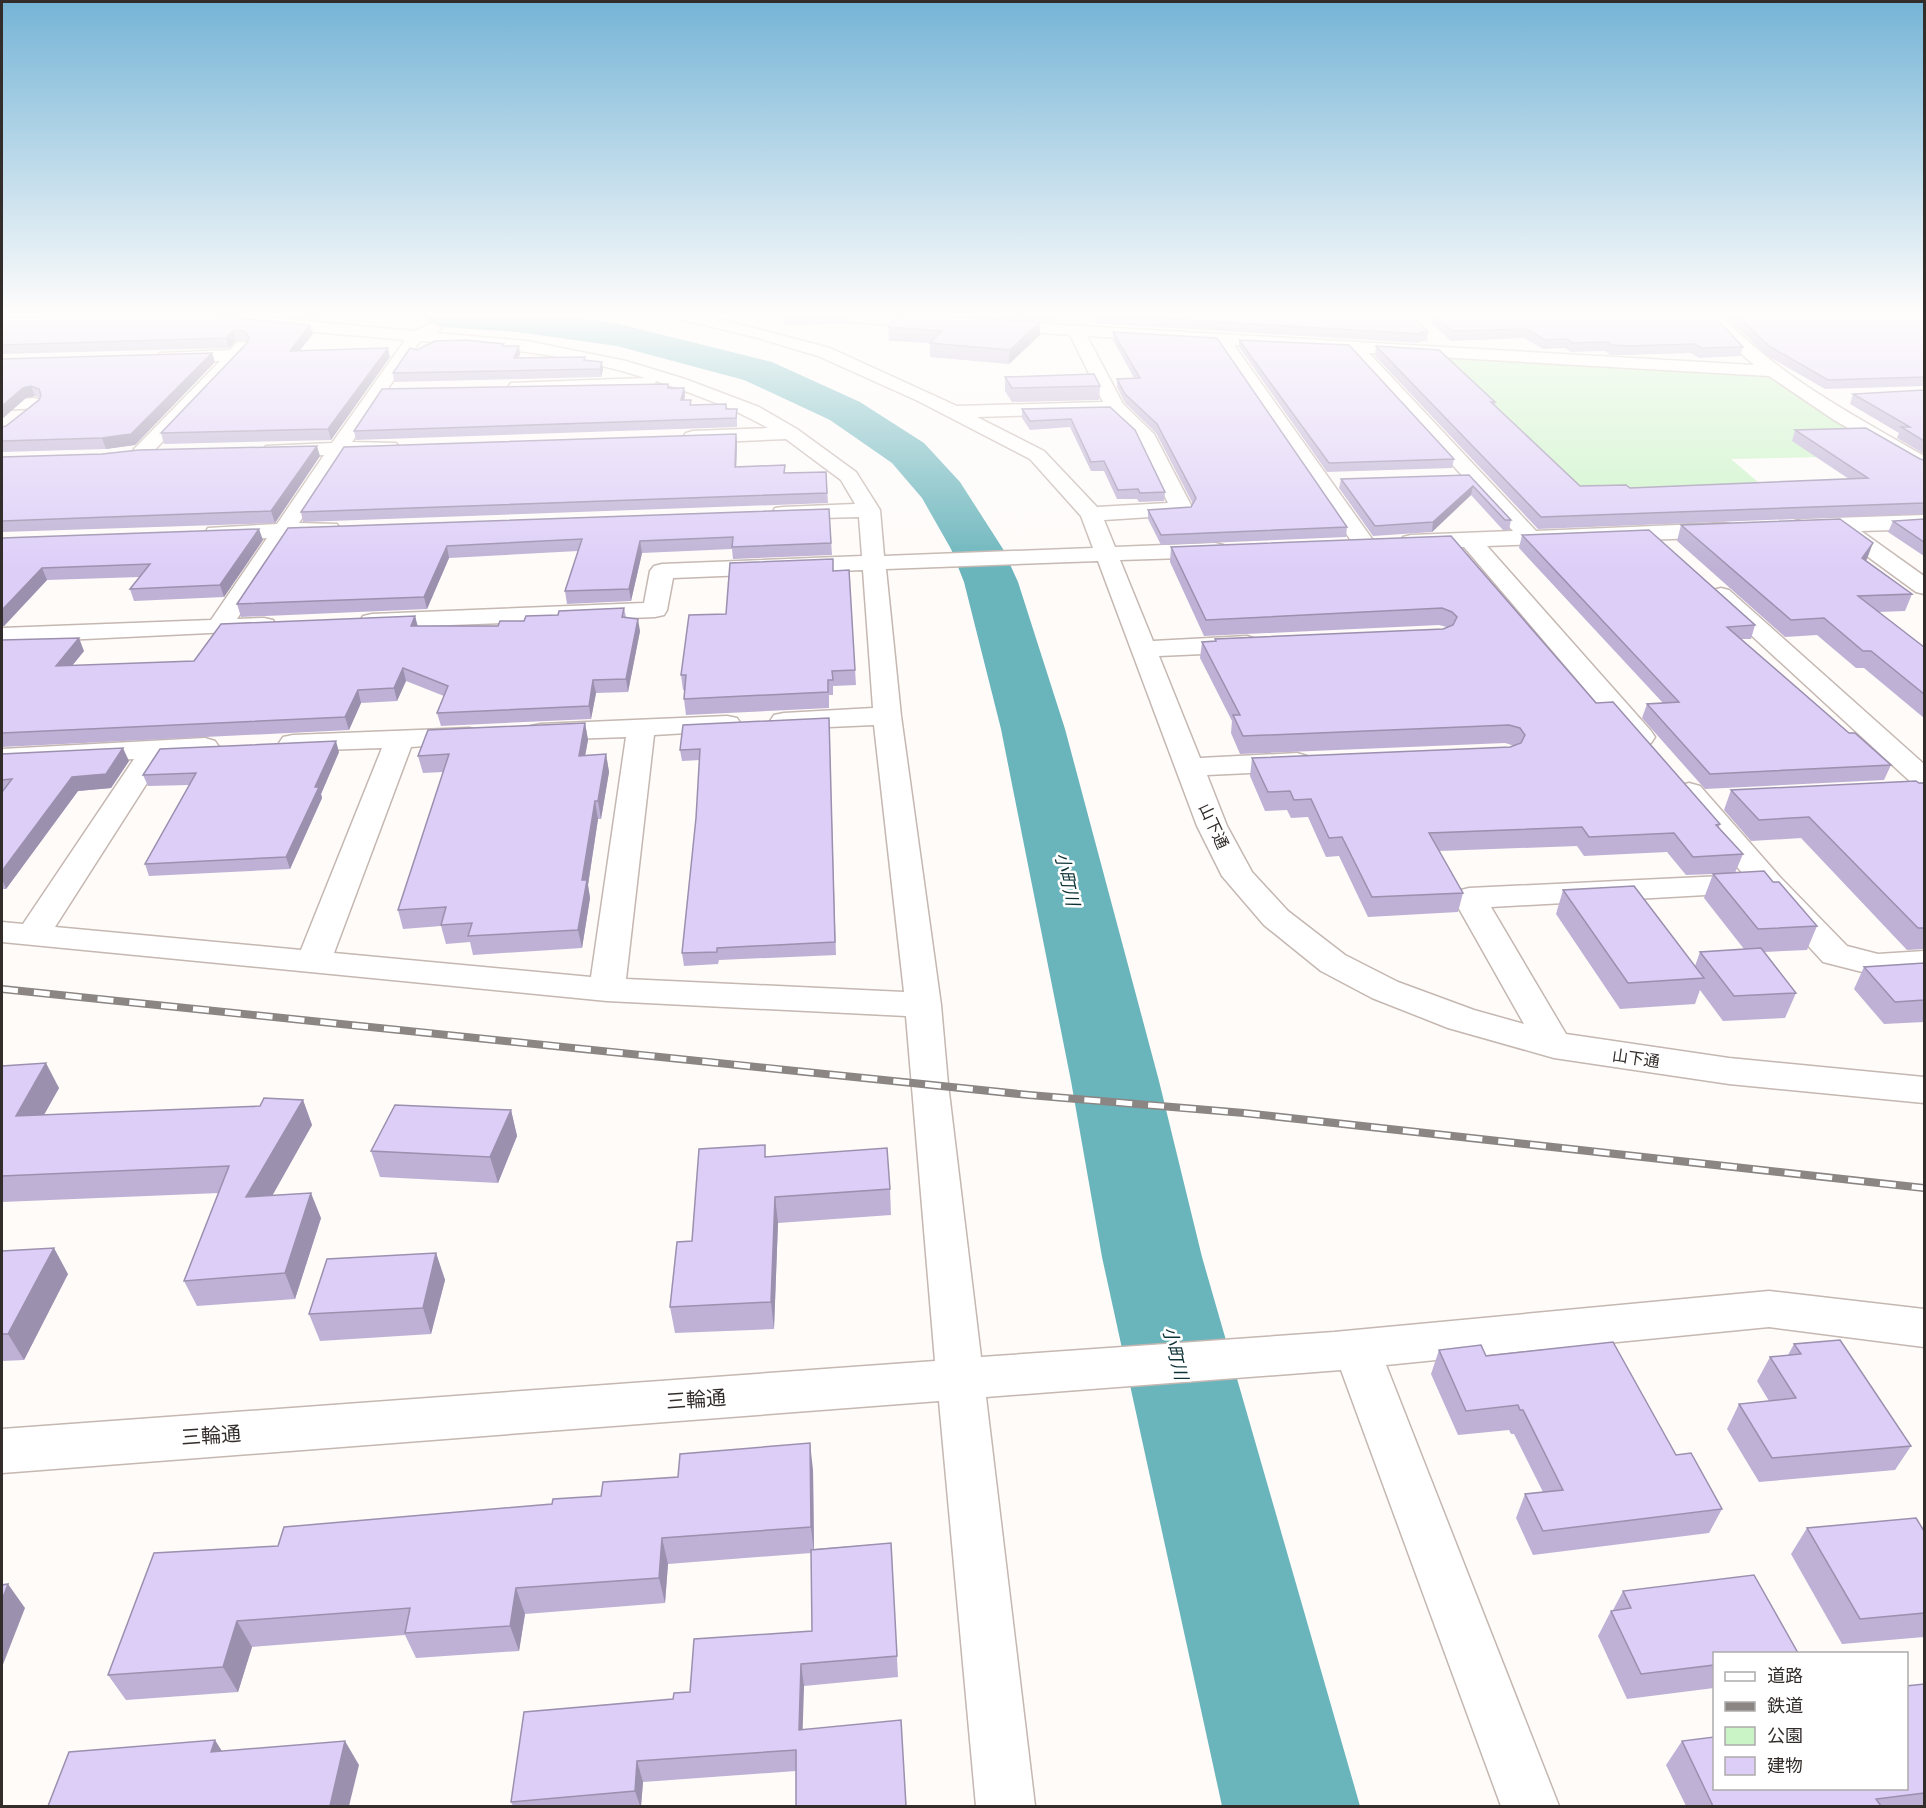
<svg xmlns="http://www.w3.org/2000/svg" width="1926" height="1808" font-family="Manrope,'Noto Sans JP',sans-serif">
<style>
.green{fill:#caf3c6}
.lines{fill:none;stroke-linecap:round;stroke-linejoin:round}
.river{fill:#6ab5bc;fill-rule:evenodd}
.minor-casing{stroke:#c5b7b1;stroke-width:3}
.minor{fill:#fff;fill-rule:evenodd}
.rail-casing{stroke:#8b8684;stroke-width:8}
.rail{stroke:#fff;stroke-width:5;stroke-dasharray:16;stroke-linecap:butt}
.wall{fill:#beb1d5}
.shaded-wall{fill:#9b90ae}
.building{fill:#ddcef8;stroke:#9b90ae;stroke-width:1.5}
.labels{text-anchor:middle;dominant-baseline:central;stroke-width:5;stroke-linejoin:round;paint-order:stroke}
.street-label{font-size:16px;fill:#322c2a;stroke:#fff}
.water-label{font-size:18px;font-style:italic;fill:#0b3135;stroke:#fff}
.near-street-label{font-size:20px;fill:#322c2a;stroke:#fff}
</style>
<rect width="100%" height="100%" fill="#fefbf9"/>
<polygon class="green" points="1436,352 1769,371 1909,455 1731,459 1765,488 1660,490 1705,530 1671,531 1628,494 1569,485"/>
<g class="lines">
<polygon class="river" points="425,316 566,316 619,324 772,362 860,402 924,443 960,482 1003,549 1018,582 1065,729 1159,1081 1202,1257 1360,1806 1222,1806 1102,1257 1071,1081 1001,729 964,582 951,549 922,498 892,463 830,420 744,380 617,346 517,332 443,327 430,324"/>
<g class="minor-casing">
<g id="minor">
<path d="M185,316H251L414,331L433,323L441,328L436,333L527,341L626,361L685,379L759,407L797,429L856,472L880,510L884,556L1093,548L1081,516L1030,459L918,401L818,356L758,338L680,319L678,316H708L830,348L957,406L1103,402L1070,335L990,329L988,326L990,323L996,321L1754,365L1729,343L1705,316H1722C1780,377 1853,415 1924,456V470L1917,468L1834,420L1769,376L1369,353L1536,531L1725,523L1733,525L1736,530L1733,535L1725,537L1487,546L1651,731L1655,737L1651,743L1641,745L1631,743L1464,547L1411,549L1403,547L1400,542L1403,537L1411,535L1513,531L1349,352L1234,345L1375,543L1372,548L1364,550L1356,548L1217,344L1087,336L1123,404L1154,434L1193,509L1190,514L1182,515L1104,520L1115,547L1215,543L1223,545L1226,550L1223,555L1215,557L1120,560L1153,641L1247,636L1256,639L1260,644L1256,649L1247,652L1159,656L1200,758L1297,753L1307,756L1311,762L1307,768L1297,771L1207,775L1227,826L1252,872L1288,911L1345,955L1398,982L1474,1010L1524,1024L1453,898L1457,891L1469,888L1744,875L1674,792L1678,786L1689,783L1700,786L1779,876L1847,946L1878,954L1924,951V973L1878,976L1823,962L1759,892L1491,907L1566,1034L1729,1058L1924,1077V1103L1729,1084L1554,1058L1448,1028L1372,998L1321,971L1264,925L1222,876L1197,826L1098,561L886,569L901,716L941,1005L948,1084L981,1357L1334,1332L1769,1291L1924,1309V1347L1769,1327L1386,1365L1559,1806H1501L1341,1370L986,1397L1035,1806H976L939,1401L2,1473V1429L935,1361L906,1016L607,1001L2,942V922L23,924L134,759L2,766V749L205,738L215,741L219,747L215,753L163,758L55,927L301,950L382,748L293,751L283,749L279,743L283,737L293,735L469,728L479,730L483,736L479,742L411,747L334,953L591,977L626,737L541,740L531,738L527,732L531,726L541,724L727,716L737,718L741,724L737,730L654,735L626,979L904,992L874,725L784,729L774,727L770,721L774,715L784,713L873,708L863,570L673,578L667,610L664,615L655,617L372,628L363,626L360,621L363,616L372,614L644,603L650,571L654,566L662,564L862,556L859,517L783,519L775,518L772,513L775,508L783,507L855,504L841,480L786,439L693,443L686,441L683,437L686,433L693,431L768,428C733,408 694,394 656,381L654,387L648,388L517,392L511,391L508,387L511,383L645,378C572,354 496,348 420,341L352,442L396,443L399,447L396,451L389,453L344,454L299,523L337,524L340,529L337,534L290,537L237,619L264,618L273,620L276,625L273,630L2,643V628L211,620L267,538L216,540L208,538L205,533L208,528L277,524L324,455L273,456L266,454L263,450L266,446L332,443L405,340L193,321ZM1110,413L1136,437L1168,503L1097,507L1044,451L977,417Z"/>
<polygon points="912,316 938,318 946,323 938,328 850,322 842,317"/>
<polygon points="242,342 248,343 250,347 248,351 149,456 135,456 132,452 135,448 220,361 166,362 160,361 157,357 160,353 230,350 236,343"/>
<polygon points="34,398 41,400 43,404 41,408 2,410 2,400"/>
<polygon points="1924,515 1924,529 1861,531 1924,576 1924,594 1916,592 1834,532 1795,531 1792,526 1795,521 1803,519"/>
<polygon points="1721,588 1729,590 1924,764 1924,788 1914,785 1713,600 1709,595 1713,590"/>
</g>
</g>
<use href="#minor" class="minor"/>
<g class="rail-casing">
<polyline id="rail" points="2,989 1029,1095 1244,1113 1924,1188"/>
</g>
<use href="#rail" class="rail"/>
</g>
<g class="wall">
<polygon points="280,316 326,316 323,320"/>
<polygon points="783,316 849,316 849,324 784,325"/>
<polygon points="967,316 1060,316 1055,322"/>
<polygon points="1092,316 1412,316 1428,332 1427,341 1421,341 1420,343 1104,324 1096,324"/>
<polygon points="1424,316 1714,316 1743,347 1740,356 1699,358 1691,353 1626,355 1610,355 1605,351 1571,352 1565,348 1543,349 1524,338 1451,341"/>
<polygon points="1725,316 1924,316 1924,386 1825,389 1766,355"/>
<polygon points="2,318 310,325 313,334 300,350 390,357 331,440 164,444 161,433 247,343 248,341 236,341 229,348 2,354"/>
<polygon points="1040,322 1040,335 1009,364 930,357 930,343 889,341 888,327"/>
<polygon points="1113,332 1347,527 1346,537 1161,545 1148,519 1148,510 1191,507 1193,504 1156,433 1125,403 1117,387 1117,379 1134,378 1113,340"/>
<polygon points="1239,340 1454,459 1452,468 1327,472 1239,347"/>
<polygon points="504,344 504,346 520,354 518,358 586,360 603,370 601,377 394,382 393,373 417,350"/>
<polygon points="1376,346 1495,402 1495,406 1580,486 1630,488 1849,479 1792,441 1795,430 1924,460 1924,514 1538,529 1375,356"/>
<polygon points="212,353 215,362 135,445 106,449 2,452 2,427 6,426 40,398 35,396 26,398 2,419 2,359"/>
<polygon points="1005,377 1100,386 1099,400 1012,402 1005,391"/>
<polygon points="669,388 684,388 685,396 684,400 691,405 727,409 737,417 737,427 356,440 354,431"/>
<polygon points="1924,390 1924,454 1897,438 1899,433 1850,404 1853,394"/>
<polygon points="1110,407 1165,492 1164,501 1139,502 1137,499 1117,499 1104,471 1091,471 1070,427 1030,430 1022,418 1022,409"/>
<polygon points="736,434 737,443 736,467 785,465 785,473 826,472 828,503 303,522 301,512"/>
<polygon points="320,456 275,523 2,532 2,457"/>
<polygon points="1469,475 1511,520 1509,530 1503,530 1471,495 1432,532 1373,536 1339,488 1341,479"/>
<polygon points="829,509 832,555 733,559 732,549 642,553 631,601 567,604 565,591 578,551 449,558 427,609 241,617 237,604 288,528"/>
<polygon points="1924,519 1924,556 1888,532 1893,521"/>
<polygon points="1681,525 1867,559 1866,560 1912,594 1905,611 1879,612 1924,647 1924,718 1864,668 1856,668 1817,635 1785,637 1677,541"/>
<polygon points="1522,535 1755,625 1751,639 1741,639 1849,733 1891,765 1884,780 1705,789 1642,718 1647,704 1663,703 1519,548"/>
<polygon points="1451,536 1596,703 1720,824 1719,827 1743,854 1735,873 1773,882 1817,926 1807,950 1764,952 1796,993 1785,1018 1723,1021 1700,990 1695,1004 1620,1009 1556,914 1563,890 1695,966 1700,952 1744,949 1704,898 1713,874 1686,875 1667,852 1584,856 1577,846 1439,851 1463,893 1458,912 1368,917 1339,856 1326,857 1308,817 1291,818 1287,810 1265,811 1250,776 1252,758 1510,747 1515,746 1505,743 1240,754 1231,733 1232,721 1200,658 1202,642 1215,641 1215,639 1443,629 1447,627 1439,625 1204,636 1170,562 1171,547"/>
<polygon points="2,538 263,540 224,597 134,601 130,589 140,577 47,580 4,626"/>
<polygon points="849,570 856,685 833,686 833,695 829,695 829,708 686,715 684,699 685,690 683,690 681,675 726,614 833,571"/>
<polygon points="624,608 626,617 640,631 628,692 596,693 591,719 441,726 437,713 444,696 406,681 397,701 361,703 349,730 2,747 2,640 84,651 72,666 194,661 415,616 418,626 498,626 524,621 558,615"/>
<polygon points="829,718 836,955 719,960 718,964 684,966 682,953 696,818 700,760 682,761 680,750"/>
<polygon points="585,723 588,740 585,755 606,754 609,772 601,819 598,819 588,885 590,898 582,948 473,955 470,942 446,944 441,926 403,929 398,910 443,772 423,773 418,756"/>
<polygon points="339,752 321,794 322,798 290,869 149,876 145,864 189,785 148,786 143,775"/>
<polygon points="2,754 129,761 111,788 78,791 6,889 2,889"/>
<polygon points="1924,783 1924,949 1907,950 1801,838 1751,841 1724,810 1731,790"/>
<polygon points="1924,963 1924,1022 1884,1024 1854,989 1864,967"/>
<polygon points="2,1066 59,1088 44,1115 260,1106 303,1100 312,1125 272,1195 321,1218 295,1299 197,1306 184,1281 219,1193 2,1202"/>
<polygon points="511,1110 517,1136 498,1183 380,1177 371,1151"/>
<polygon points="766,1157 890,1189 891,1215 778,1223 774,1329 675,1333 670,1307 692,1241"/>
<polygon points="2,1251 68,1274 24,1360 2,1361"/>
<polygon points="436,1253 445,1280 431,1334 320,1341 309,1314"/>
<polygon points="1794,1344 1911,1446 1895,1470 1759,1482 1727,1429 1739,1404 1769,1401 1757,1381 1770,1357 1788,1355"/>
<polygon points="1439,1350 1486,1356 1676,1455 1722,1509 1709,1533 1533,1555 1516,1518 1525,1494 1543,1492 1514,1434 1511,1434 1509,1430 1458,1435 1431,1374"/>
<polygon points="813,1470 814,1549 891,1543 898,1677 804,1686 796,1771 643,1782 641,1806 513,1806 511,1802 673,1699 690,1692 812,1631 811,1553 668,1564 665,1603 525,1614 519,1651 416,1658 405,1635 252,1647 238,1692 126,1700 108,1675 278,1546 552,1504 601,1496"/>
<polygon points="1807,1528 1924,1531 1924,1637 1842,1644 1791,1554"/>
<polygon points="1623,1591 1714,1653 1714,1688 1627,1699 1598,1636 1611,1611 1613,1610"/>
<polygon points="1924,1684 1924,1806 1686,1806 1666,1765 1682,1741 1906,1788"/>
</g>
<g class="shaded-wall">
<polygon points="1055,316 1060,316 1055,322"/>
<polygon points="1040,322 1040,335 1009,364 1010,350"/>
<polygon points="310,325 313,334 292,360 290,351"/>
<polygon points="233,331 236,341 229,348 226,338"/>
<polygon points="519,346 520,354 515,366 514,358"/>
<polygon points="388,348 390,357 331,440 328,429"/>
<polygon points="212,353 215,362 135,445 106,449 102,438"/>
<polygon points="602,362 603,370 601,377 600,369"/>
<polygon points="31,386 35,396 26,398 2,419 2,406 23,388"/>
<polygon points="684,388 685,396 682,409 681,400"/>
<polygon points="736,434 737,443 736,476 735,467"/>
<polygon points="317,446 320,456 275,523 271,511"/>
<polygon points="1473,486 1471,495 1432,532 1433,522"/>
<polygon points="259,529 263,540 224,597 220,585"/>
<polygon points="640,541 642,553 631,601 629,589"/>
<polygon points="1873,543 1867,559 1856,574 1862,558"/>
<polygon points="447,546 449,558 427,609 424,597"/>
<polygon points="42,568 47,580 4,626 2,626 2,610"/>
<polygon points="415,616 418,629 411,626"/>
<polygon points="638,619 640,631 628,692 626,679"/>
<polygon points="79,638 84,651 61,679 56,666"/>
<polygon points="403,668 406,681 397,701 394,688"/>
<polygon points="593,680 596,693 591,719 589,706"/>
<polygon points="358,690 361,703 349,730 345,717"/>
<polygon points="585,723 588,740 582,773 579,756"/>
<polygon points="336,741 339,752 321,794 322,798 290,869 286,857 315,787"/>
<polygon points="123,748 129,761 111,788 78,791 6,889 2,879 2,871 72,777"/>
<polygon points="606,754 609,772 601,819 598,801"/>
<polygon points="595,801 598,819 588,885 590,898 582,948 578,930 582,880"/>
<polygon points="46,1063 59,1088 29,1141 16,1116"/>
<polygon points="303,1100 312,1125 257,1223 246,1197"/>
<polygon points="511,1110 517,1136 498,1183 490,1157"/>
<polygon points="311,1193 321,1218 295,1299 285,1273"/>
<polygon points="775,1197 778,1223 774,1329 771,1302"/>
<polygon points="54,1248 68,1274 24,1360 8,1334"/>
<polygon points="436,1253 445,1280 431,1334 423,1308"/>
<polygon points="810,1443 813,1470 814,1553 811,1527"/>
<polygon points="662,1538 668,1564 665,1603 659,1578"/>
<polygon points="8,1584 25,1608 2,1667 2,1600"/>
<polygon points="516,1588 525,1614 519,1651 510,1626"/>
<polygon points="237,1621 252,1647 238,1692 223,1667"/>
<polygon points="801,1664 804,1686 802,1751 799,1730"/>
<polygon points="215,1740 230,1764 211,1752"/>
<polygon points="345,1741 359,1765 349,1806 330,1806"/>
<polygon points="637,1761 643,1782 641,1806 640,1806 635,1791"/>
</g>
<g class="building">
<polygon points="58,316 215,316 310,325 290,351 388,348 328,429 161,433 247,343 249,337 245,331 233,331 226,338 2,345 2,318"/>
<polygon points="898,316 942,316 1040,322 1010,350 930,343 942,331 888,327"/>
<polygon points="1122,316 1412,316 1428,332 1421,332 1422,334"/>
<polygon points="1436,316 1714,316 1743,347 1702,348 1694,344 1628,346 1612,345 1608,342 1573,343 1568,339 1545,340 1526,329 1453,331"/>
<polygon points="1737,316 1924,316 1924,377 1828,380 1769,346"/>
<polygon points="1113,332 1217,338 1347,527 1161,535 1148,510 1191,507 1196,498 1157,424 1125,394 1117,379 1140,378"/>
<polygon points="465,340 504,344 503,346 519,346 514,358 585,357 584,360 602,362 600,369 393,373 410,348 417,350 435,341"/>
<polygon points="1239,340 1349,345 1454,459 1329,463"/>
<polygon points="1376,346 1439,350 1495,402 1491,402 1580,486 1626,485 1630,488 1868,478 1795,430 1866,428 1920,459 1924,460 1924,503 1541,517"/>
<polygon points="212,353 131,434 102,438 2,441 2,427 6,426 39,400 41,395 39,389 31,386 23,388 2,406 2,359"/>
<polygon points="1094,374 1100,386 1012,388 1005,377"/>
<polygon points="668,384 668,388 684,388 681,400 691,400 690,405 726,404 726,409 737,409 736,418 354,431 382,389"/>
<polygon points="1924,390 1924,441 1901,427 1910,427 1853,394"/>
<polygon points="1110,407 1135,430 1165,492 1140,493 1138,489 1118,490 1104,461 1091,462 1071,419 1030,421 1022,409"/>
<polygon points="736,434 735,467 785,465 784,473 826,472 827,493 301,512 344,447"/>
<polygon points="317,446 271,511 2,521 2,457 102,454 139,450"/>
<polygon points="1469,475 1511,520 1505,520 1473,486 1433,522 1375,526 1341,479"/>
<polygon points="829,509 831,543 732,547 733,537 640,541 629,589 565,591 582,539 447,546 424,597 237,604 288,528"/>
<polygon points="1840,519 1873,543 1862,558 1912,594 1858,596 1924,647 1924,694 1871,651 1863,651 1824,618 1791,620 1681,525"/>
<polygon points="1924,519 1924,542 1893,521"/>
<polygon points="259,529 220,585 130,589 150,564 42,568 2,610 2,538"/>
<polygon points="1649,530 1755,625 1727,627 1849,733 1855,733 1891,765 1710,774 1647,704 1679,702 1522,535"/>
<polygon points="1451,536 1596,703 1613,702 1720,824 1716,825 1743,854 1693,857 1674,833 1589,837 1582,827 1429,833 1463,893 1372,897 1342,837 1329,838 1311,799 1294,800 1290,791 1268,792 1252,758 1510,747 1521,743 1525,735 1520,728 1509,725 1243,736 1233,715 1240,715 1202,642 1216,641 1215,639 1443,629 1453,625 1457,617 1452,612 1442,608 1206,620 1171,547"/>
<polygon points="833,559 833,571 849,570 855,670 832,671 833,680 828,680 828,692 684,699 686,675 681,675 689,615 726,614 730,563"/>
<polygon points="624,608 622,617 638,619 626,679 593,680 589,706 437,713 448,686 403,668 394,688 358,690 345,717 2,733 2,640 79,638 56,666 194,661 221,624 415,616 411,626 498,626 500,621 524,621 526,616 558,615 559,611"/>
<polygon points="829,718 835,942 717,948 717,952 682,953 696,818 700,749 680,750 683,725"/>
<polygon points="585,723 579,756 606,754 598,801 595,801 582,880 587,880 578,930 468,936 472,923 441,925 446,907 398,910 449,754 418,756 428,730"/>
<polygon points="336,741 315,787 319,787 286,857 145,864 196,773 143,775 160,749"/>
<polygon points="123,748 106,774 72,777 2,871 2,792 12,779 2,780 2,754"/>
<polygon points="1916,781 1919,783 1924,783 1924,928 1918,928 1809,817 1759,820 1731,790"/>
<polygon points="1764,871 1773,882 1779,882 1817,926 1758,929 1713,874"/>
<polygon points="1634,886 1704,978 1628,983 1563,890"/>
<polygon points="1761,948 1796,993 1734,996 1700,952"/>
<polygon points="1924,963 1924,1000 1895,1002 1864,967"/>
<polygon points="46,1063 16,1116 260,1106 264,1098 303,1100 246,1197 311,1193 285,1273 184,1281 229,1166 2,1176 2,1066"/>
<polygon points="395,1105 511,1110 490,1157 371,1151"/>
<polygon points="765,1145 765,1157 887,1148 890,1189 775,1197 771,1302 670,1307 677,1242 692,1241 699,1149"/>
<polygon points="54,1248 8,1334 2,1334 2,1251"/>
<polygon points="436,1253 423,1308 309,1314 327,1259"/>
<polygon points="1840,1340 1911,1446 1772,1458 1739,1404 1796,1398 1770,1357 1801,1354 1794,1344"/>
<polygon points="1613,1342 1676,1455 1691,1453 1722,1509 1543,1531 1525,1494 1563,1490 1523,1410 1520,1410 1518,1405 1466,1411 1439,1350 1481,1345 1486,1356"/>
<polygon points="810,1443 811,1527 662,1538 659,1578 516,1588 510,1626 405,1633 410,1608 237,1621 223,1667 108,1675 154,1553 278,1546 284,1527 552,1504 553,1499 601,1496 603,1482 678,1477 680,1454"/>
<polygon points="1916,1518 1924,1531 1924,1613 1860,1619 1807,1528"/>
<polygon points="891,1543 897,1656 801,1664 799,1730 901,1720 906,1806 796,1806 796,1750 637,1761 635,1791 511,1802 524,1712 673,1699 674,1693 690,1692 694,1639 812,1631 811,1550"/>
<polygon points="1754,1575 1798,1653 1714,1653 1714,1665 1641,1674 1611,1611 1631,1608 1623,1591"/>
<polygon points="8,1584 2,1600 2,1585"/>
<polygon points="1924,1684 1924,1793 1876,1799 1881,1806 1713,1806 1682,1741 1714,1737 1714,1788 1906,1788 1906,1686"/>
<polygon points="215,1740 211,1752 345,1741 330,1806 48,1806 69,1752"/>
</g>
<linearGradient id="sky" x2="0" y2="1"><stop stop-color="#75b4d6"/><stop offset="0.55" stop-color="#fffdfc"/><stop offset="1" stop-color="#fffdfc" stop-opacity="0"/></linearGradient>
<rect width="1926" height="570" fill="url(#sky)"/>
<g class="labels">
<g class="street-label">
<text transform="translate(1214 826) rotate(65)">山下通</text>
<text transform="translate(1636 1058) rotate(8)">山下通</text>
</g>
<g class="water-label">
<text transform="translate(1068 879) rotate(77)">小町川</text>
<text transform="translate(1176 1353) rotate(76)">小町川</text>
</g>
<g class="near-street-label">
<text transform="translate(696 1399) rotate(-4)">三輪通</text>
<text transform="translate(211 1435) rotate(-4)">三輪通</text>
</g>
</g>
<rect width="1926" height="1808" fill="none" stroke="#322c2a" stroke-width="6"/>
<rect x="1713" y="1652" width="195" height="138" fill="#ffffff" stroke="#adabaa" stroke-width="1.5"/>
<rect x="1725" y="1672" width="30" height="9" fill="#ffffff" stroke="#adabaa" stroke-width="1.5"/>
<text x="1767" y="1682" font-size="18" fill="#322c2a">道路</text>
<rect x="1725" y="1702" width="30" height="9" fill="#8b8684" stroke="#adabaa" stroke-width="1.5"/>
<text x="1767" y="1712" font-size="18" fill="#322c2a">鉄道</text>
<rect x="1725" y="1727" width="30" height="18" fill="#caf3c6" stroke="#adabaa" stroke-width="1.5"/>
<text x="1767" y="1742" font-size="18" fill="#322c2a">公園</text>
<rect x="1725" y="1757" width="30" height="18" fill="#ddcef8" stroke="#adabaa" stroke-width="1.5"/>
<text x="1767" y="1772" font-size="18" fill="#322c2a">建物</text>
</svg>
